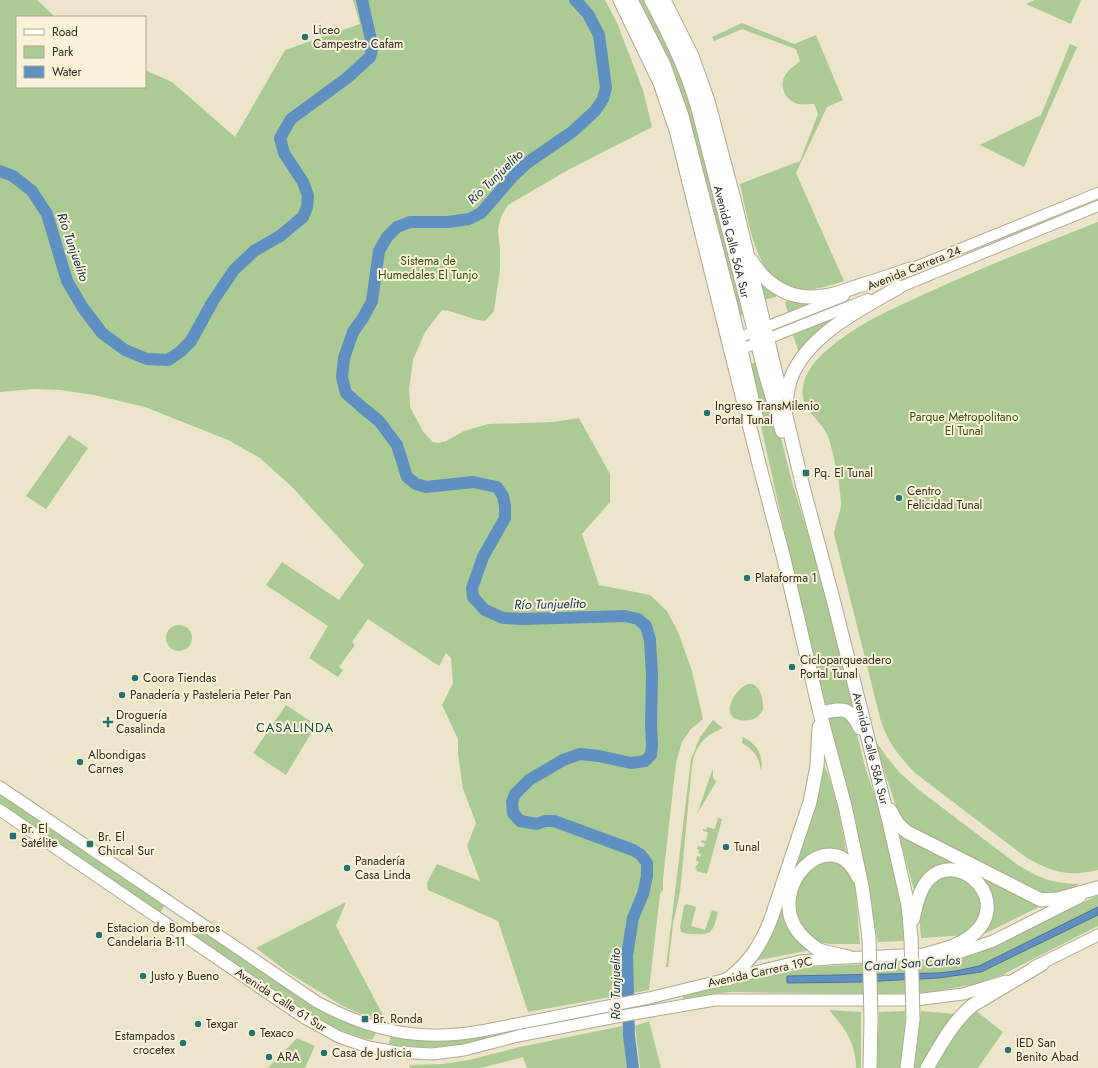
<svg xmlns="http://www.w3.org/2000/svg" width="1098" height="1068" font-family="Jost,sans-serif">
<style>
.green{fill:#acca93}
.water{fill:#5f90c1;stroke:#517292}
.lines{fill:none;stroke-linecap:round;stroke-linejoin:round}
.river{stroke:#5f90c1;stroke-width:12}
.secondary-casing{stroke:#afa990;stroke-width:12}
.primary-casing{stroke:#afa990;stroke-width:13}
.highway-casing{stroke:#afa990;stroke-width:15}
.secondary{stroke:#fff;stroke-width:10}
.primary{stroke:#fff;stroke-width:11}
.highway{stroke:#fff;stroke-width:13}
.highway-bridge-casing{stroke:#afa990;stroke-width:15;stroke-linecap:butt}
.highway-bridge{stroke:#fff;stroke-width:13}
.poi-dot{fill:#267171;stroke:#f9f2d8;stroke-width:1.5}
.labels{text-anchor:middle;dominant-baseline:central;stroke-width:4;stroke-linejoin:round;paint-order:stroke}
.poi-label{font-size:12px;fill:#302d23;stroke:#f9f2d8;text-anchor:start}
.street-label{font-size:12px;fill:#302d23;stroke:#f9f2d8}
.park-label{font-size:12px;fill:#33500f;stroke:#f9f2d8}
.water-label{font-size:13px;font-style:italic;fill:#0e3354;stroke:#f9f2d8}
.neighbourhood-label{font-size:13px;letter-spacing:1px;fill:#155253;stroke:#f9f2d8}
</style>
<rect width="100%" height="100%" fill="#ece5cb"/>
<g class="green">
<path d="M0,0H37L55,17H17V87H145V70L172,82L235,137L285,50L360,24L353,0H605L617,23L643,90L652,127L568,170L508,205L501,217L498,230L500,251V269L494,311L485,321C470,320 457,311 442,310L425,332L413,360L409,389L410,407L424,433L433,442L439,443L446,441L464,431L488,424L553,422L579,418L610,474V502L582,534L599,585L650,595L667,611L678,632L692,671L703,719L691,729L682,742L676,763L663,879V890L660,894L649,990L528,1012L498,921L428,890L427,883L437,864L480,881L467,846L476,823L463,789L458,754V739L442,705L453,683L451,658L446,653L439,666L368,619L352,642L355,645L339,667L343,670L338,677L309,658L328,626L266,585L282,562L339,600L364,565L292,487L260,458L228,440L145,407L94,395L60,390L34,389L0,392Z"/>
<polygon points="635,0 647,0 684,76 746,314 739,315"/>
<polygon points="1035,0 1081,0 1071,24 1026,4"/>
<path d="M742,23L794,44L816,35L843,100L827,107L796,173L844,281C831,285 819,289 805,290C801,290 797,288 793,287C784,285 774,278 768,271C753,254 745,206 740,184L800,161L818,114L814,104C809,104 803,105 798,104C785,100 778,86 786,74C789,69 796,65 800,61L796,49L742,29L714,41L712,37Z"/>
<polygon points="1070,44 1077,47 1024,167 980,145 1041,115"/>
<path d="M1098,222V870C1069,877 1052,872 1027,858L915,773C898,755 890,745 881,722L834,534C835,524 840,515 841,505C842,494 832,444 827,434C819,418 799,408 803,387C807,361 836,342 857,328C879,314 903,304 927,293C983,267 1040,245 1098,222Z"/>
<polygon points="755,272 778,293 776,297 762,300"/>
<polygon points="790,298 825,300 788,313 785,303"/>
<polygon points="855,309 799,353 793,335"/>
<polygon points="759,362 779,430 792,482 829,602 854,711 824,710 759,417 749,364"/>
<polygon points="69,435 88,448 46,509 26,496"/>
<circle cx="179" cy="638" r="13"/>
<path d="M753,684C762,689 763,700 763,710C761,713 758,717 754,719C748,721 735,722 731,715C726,706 736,691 744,686C747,684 749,684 753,684Z"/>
<polygon points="286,705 316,725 286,775 253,753"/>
<polygon points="839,713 854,723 866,770 879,808 892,860 900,894 904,925 904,941 878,942 862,856 825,716"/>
<path d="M713,720L723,728C704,736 696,745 692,765L680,892L673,924L668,967H666L691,759L700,737Z"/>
<path d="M743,737C757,744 764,755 761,771C759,757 754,750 742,743Z"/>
<path d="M873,737L886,756L899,772L919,790L1018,865C1041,879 1052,883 1079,884L1065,892L1043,895L913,831L900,818Z"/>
<path d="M822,760C836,791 841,822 847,856C842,854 837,852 832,851C807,845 794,870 786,889L811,950L754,961Z"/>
<polygon points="713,768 713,777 716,782 697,814"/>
<polygon points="0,793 165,905 160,913 0,805"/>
<polygon points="718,818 722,819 707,874 696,871 697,869 695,868 699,862 696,860 697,856 700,857 701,854 698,853 699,850 697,849 698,846 704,847 705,844 701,842 702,840 706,841 708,832 703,831 703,829 706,830 707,827 715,829"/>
<polygon points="897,828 1045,904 974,939 991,903 950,867 915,894"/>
<polygon points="824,858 851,870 855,884 860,944 829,944 812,941 794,917 795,886 803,872"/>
<path d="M959,875L979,888L981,918L967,935L921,938C918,910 921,901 936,878Z"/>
<polygon points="1098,895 1098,926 1002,975 976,984 932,992 884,994 729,992 683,999 683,995 774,974 812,967 953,959 976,954 1003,942"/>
<polygon points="346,902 336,926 385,1019 363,1015 341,1005 289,973 256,948"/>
<path d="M686,904L696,907L691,926L705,930L712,910L718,912C714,926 714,936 697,934C691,934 686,934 681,932L680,927L684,906Z"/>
<path d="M206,932L312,1004L331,1015L376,1033L372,1040C331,1032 295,1006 261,983C238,967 214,951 191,935Z"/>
<path d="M829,1010L861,1012V1068H856C856,1043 845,1028 829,1010Z"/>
<polygon points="975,1010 1003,1032 978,1068 932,1068 957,1026"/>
<polygon points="905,1011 905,1034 901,1068 877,1068 879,1012"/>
<polygon points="921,1011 956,1014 922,1068 914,1068"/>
<polygon points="649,1021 661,1068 640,1068 635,1026"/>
<polygon points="622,1026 628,1068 527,1068 523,1057 481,1068 409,1068 410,1065 443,1064 469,1060 520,1047"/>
<path d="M391,1035H487L488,1039C454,1047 424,1050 389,1044Z"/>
<polygon points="297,1038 315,1046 305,1068 268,1068"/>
</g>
<polygon class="water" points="1098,907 1098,915 981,972 938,978 861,982 787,983 787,976 938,973 956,971 979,966"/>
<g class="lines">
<g class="river">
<polyline points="575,0 588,14 599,35 606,88 603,99 595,111 572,132 527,163 514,175 481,213 469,219 448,222 410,222 397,227 387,237 379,251 372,301 363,318 353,332 344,358 342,377 346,393 363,408 379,421 397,445 407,477 416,484 426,487 473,482 497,487 503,496 505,506 505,518 483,557 472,588 473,597 485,610 503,618 524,619 625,616 638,619 646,626 650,640 652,675 651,725 652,745 651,755 645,761 631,763 599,756 580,754 563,760 529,780 515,794 512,802 513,813 520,821 537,824 545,821 554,821 633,850 641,855 647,863 647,876 643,894 633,918 627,955 629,1036 633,1068"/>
<polyline points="0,171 13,176 32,191 47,214 67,281 83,308 102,333 125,350 147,359 168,360 180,352 191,341 213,301 234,270 254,251 280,236 303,217 307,207 308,196 303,182 284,153 280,138 291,119 347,78 370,57 372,50 371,40 362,0"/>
</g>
<g class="secondary-casing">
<g id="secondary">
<polyline points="903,272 1098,193"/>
<polyline points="893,290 1098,206"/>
<polyline points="733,340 844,296"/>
<polyline points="734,352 868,299"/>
</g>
</g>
<g class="primary-casing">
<g id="primary">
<path d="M0,787L317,1002C371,1031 420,1042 481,1031L649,998L800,961L843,958L961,952L993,941L1080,897"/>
<polyline points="0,810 303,1017 339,1037 368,1047 397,1052 432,1054 464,1050 518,1036 616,1017 715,1000 915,1000 963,994 1006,981"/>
<polyline points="1034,967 1098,935"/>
</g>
</g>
<g class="highway-casing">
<g id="highway">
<polyline points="620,0 660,83 676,130 759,464 784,559 820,713 845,806 862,886 869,937"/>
<polyline points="631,0 664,65 682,116 730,302 756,416"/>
<path id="s1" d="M651,0C669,34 686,68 697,105L765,373L782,431"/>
<path id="s2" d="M664,0L692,56L708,101L736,207L803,487L833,599L889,822L908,905L911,938"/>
<path d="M751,260C768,287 791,301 823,296C835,295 847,290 858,286C876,281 893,275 910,269"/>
<path d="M786,403C787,395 788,386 791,378C807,335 861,309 899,287"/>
<path d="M820,713C842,709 849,705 860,728"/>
<polyline points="890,810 898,824 907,832 1041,900 1058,899 1097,888"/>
<path d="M913,919C916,906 919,890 929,879C959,848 1016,902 970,937C957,946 942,950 927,954"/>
<path d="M849,957C839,955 828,953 819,950C812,946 806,940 800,934C762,889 831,819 858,877"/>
<path d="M728,979C750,962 761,945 771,919L810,802L817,766L819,727"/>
<polyline points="870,1068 871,1020"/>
<polyline points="907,1068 913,1019"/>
<path d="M927,1068C940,1046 953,1021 973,1005L1042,964"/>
</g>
</g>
<use href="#secondary" class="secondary"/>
<use href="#primary" class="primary"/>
<use href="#highway" class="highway"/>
<g class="highway-bridge-casing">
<g id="highway-bridge">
<polyline points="869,937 871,1020"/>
<polyline points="911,938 913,1019"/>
</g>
</g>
<use href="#highway-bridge" class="highway-bridge"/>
</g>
<g class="poi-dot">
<circle cx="305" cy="37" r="4"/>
<circle cx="707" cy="413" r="4"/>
<rect x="802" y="469" width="8" height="8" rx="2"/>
<circle cx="899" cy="498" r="4"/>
<circle cx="747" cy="578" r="4"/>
<circle cx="792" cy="667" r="4"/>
<circle cx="135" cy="678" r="4"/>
<circle cx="122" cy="695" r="4"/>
<path d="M106 716h4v4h4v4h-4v4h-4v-4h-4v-4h4z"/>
<circle cx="80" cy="762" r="4"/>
<rect x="9" y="832" width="8" height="8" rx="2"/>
<rect x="86" y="840" width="8" height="8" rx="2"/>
<circle cx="726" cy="847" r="4"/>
<circle cx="347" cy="868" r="4"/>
<circle cx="99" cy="935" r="4"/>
<circle cx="143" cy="976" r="4"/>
<rect x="361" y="1015" width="8" height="8" rx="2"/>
<circle cx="198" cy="1024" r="4"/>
<circle cx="252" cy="1033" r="4"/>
<circle cx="183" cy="1043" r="4"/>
<circle cx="1008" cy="1050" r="4"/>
<circle cx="324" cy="1053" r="4"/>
<circle cx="269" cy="1057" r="4"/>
</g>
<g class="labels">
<g class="poi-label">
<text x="313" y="30">Liceo<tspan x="313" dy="14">Campestre Cafam</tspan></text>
<text x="715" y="406">Ingreso TransMilenio<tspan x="715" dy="14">Portal Tunal</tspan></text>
<text x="814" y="473">Pq. El Tunal</text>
<text x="907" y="491">Centro<tspan x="907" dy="14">Felicidad Tunal</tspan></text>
<text x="755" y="578">Plataforma 1</text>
<text x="800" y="660">Cicloparqueadero<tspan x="800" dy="14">Portal Tunal</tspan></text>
<text x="143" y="678">Coora Tiendas</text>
<text x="130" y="695">Panadería y Pasteleria Peter Pan</text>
<text x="116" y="715">Droguería<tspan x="116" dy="14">Casalinda</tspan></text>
<text x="88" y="755">Albondigas<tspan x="88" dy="14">Carnes</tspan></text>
<text x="21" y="829">Br. El<tspan x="21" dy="14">Satélite</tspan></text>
<text x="98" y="837">Br. El<tspan x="98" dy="14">Chircal Sur</tspan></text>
<text x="734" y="847">Tunal</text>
<text x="355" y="861">Panadería<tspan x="355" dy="14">Casa Linda</tspan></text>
<text x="107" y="928">Estacion de Bomberos<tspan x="107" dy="14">Candelaria B-11</tspan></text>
<text x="151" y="976">Justo y Bueno</text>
<text x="373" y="1019">Br. Ronda</text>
<text x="206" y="1024">Texgar</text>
<text x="260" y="1033">Texaco</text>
<text x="175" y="1036" text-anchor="end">Estampados<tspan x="175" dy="14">crocetex</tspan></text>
<text x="1016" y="1043">IED San<tspan x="1016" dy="14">Benito Abad</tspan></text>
<text x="332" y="1053">Casa de Justicia</text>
<text x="277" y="1057">ARA</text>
</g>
<g class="street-label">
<text stroke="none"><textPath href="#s1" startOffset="256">Avenida Calle 56A Sur</textPath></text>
<text transform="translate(914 268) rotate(-22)">Avenida Carrera 24</text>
<text stroke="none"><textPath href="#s2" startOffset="778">Avenida Calle 58A Sur</textPath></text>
<text transform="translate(760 972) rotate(-12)">Avenida Carrera 19C</text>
<text transform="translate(281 1000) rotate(33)">Avenida Calle 61 Sur</text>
</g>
<g class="park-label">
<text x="428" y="261">Sistema de<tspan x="428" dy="14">Humedales El Tunjo</tspan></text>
<text x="964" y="417">Parque Metropolitano<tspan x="964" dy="14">El Tunal</tspan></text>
</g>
<g class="water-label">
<text transform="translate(495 177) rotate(-44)">Río Tunjuelito</text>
<text transform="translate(73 247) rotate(71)">Río Tunjuelito</text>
<text transform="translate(550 604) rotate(-1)">Río Tunjuelito</text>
<text transform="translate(912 963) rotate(-4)">Canal San Carlos</text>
<text transform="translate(615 984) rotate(-90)">Río Tunjuelito</text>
</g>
<g class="neighbourhood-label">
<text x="295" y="727">CASALINDA</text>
</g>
</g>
<rect x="16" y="16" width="130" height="72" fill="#f9f2d8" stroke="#a9a390"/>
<rect x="24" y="29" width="20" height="6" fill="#ffffff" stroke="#a9a390"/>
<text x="52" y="36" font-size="12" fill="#302d23">Road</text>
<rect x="24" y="46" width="20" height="12" fill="#acca93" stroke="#a9a390"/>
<text x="52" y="56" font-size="12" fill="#302d23">Park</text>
<rect x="24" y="66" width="20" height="12" fill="#5f90c1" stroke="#a9a390"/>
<text x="52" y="76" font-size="12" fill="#302d23">Water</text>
</svg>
